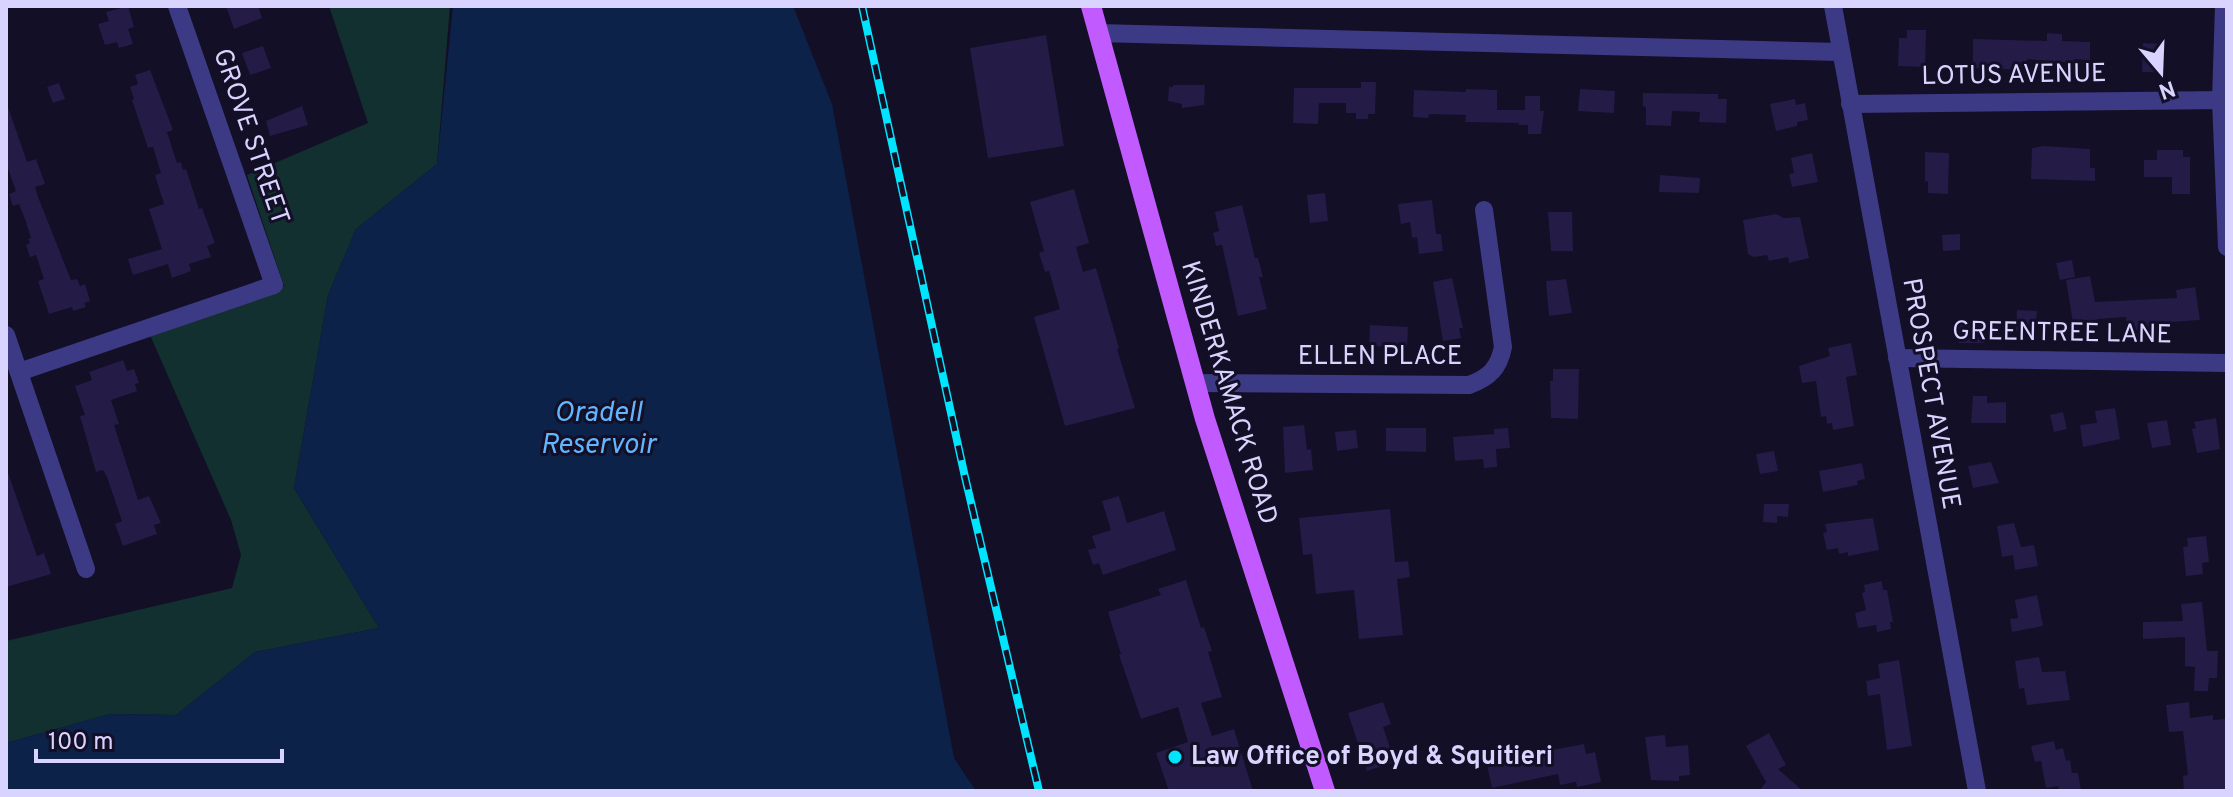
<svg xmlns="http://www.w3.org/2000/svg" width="2233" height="797" font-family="Overpass,sans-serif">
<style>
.green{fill:#12302f}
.water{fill:#0c2248}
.building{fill:#241b47}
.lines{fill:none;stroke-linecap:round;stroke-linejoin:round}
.minor{stroke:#3d3a85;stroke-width:18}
.primary{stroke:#c25bff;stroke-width:20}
.rail-casing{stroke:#00e5ff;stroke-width:8}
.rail{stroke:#130f26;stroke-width:5;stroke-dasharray:15;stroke-linecap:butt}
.poi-dot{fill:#00e5ff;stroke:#130f26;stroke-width:3}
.labels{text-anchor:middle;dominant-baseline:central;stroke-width:6;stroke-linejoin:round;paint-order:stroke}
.street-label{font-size:26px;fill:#d9d4ff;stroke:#130f26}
.poi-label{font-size:26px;font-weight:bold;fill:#d9d4ff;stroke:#130f26;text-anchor:start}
.water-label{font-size:28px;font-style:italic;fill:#62b6ff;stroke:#130f26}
</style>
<rect width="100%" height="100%" fill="#130f26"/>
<polygon class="green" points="329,6 450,6 437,164 356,229 328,295 294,488 379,628 255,652 176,715 110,714 6,743 6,641 232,588 241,555 231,520 147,328 274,285 284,286 247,175 368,123"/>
<polygon class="water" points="453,6 793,6 832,104 954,758 976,791 6,791 6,743 110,714 176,715 255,652 379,628 294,488 328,295 356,229 437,164"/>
<g class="building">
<polygon points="128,6 134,27 128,29 133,44 119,48 117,42 105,45 98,24 109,21 106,12"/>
<polygon points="226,6 258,6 262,18 234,29"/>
<polygon points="1907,30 1926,30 1925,67 1898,66 1899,38 1907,38"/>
<polygon points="2047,33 2062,34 2062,41 2090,42 2090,60 2074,59 2074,63 2027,59 2027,70 1973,68 1973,39 2047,41"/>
<polygon points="1046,35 1064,146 988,158 970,48"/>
<polygon points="2143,43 2166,44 2164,72 2142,72"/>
<polygon points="263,46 271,68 250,75 242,53"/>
<polygon points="150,70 173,130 167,132 177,163 181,162 183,170 186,169 199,209 202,208 215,243 207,246 211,257 189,264 191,271 172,278 168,264 133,275 128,259 162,249 149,209 164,204 155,175 161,173 153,147 148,148 132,100 134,99 130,87 138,84 135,75"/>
<polygon points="1361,82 1376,82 1375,114 1368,114 1368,119 1356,119 1356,113 1346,113 1346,103 1319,103 1318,124 1293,123 1294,88 1361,88"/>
<polygon points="59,83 65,99 53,103 47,87"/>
<polygon points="1173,85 1205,85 1204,105 1182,108 1182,104 1168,101 1169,87 1173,87"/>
<polygon points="1466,89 1497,90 1497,110 1525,110 1525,96 1540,96 1540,111 1544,111 1541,134 1528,134 1528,125 1519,125 1519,123 1465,122 1466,115 1429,114 1428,118 1413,117 1414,90 1466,92"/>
<polygon points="1580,89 1615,91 1614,113 1578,111"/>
<polygon points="1643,93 1718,94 1718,99 1727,99 1726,123 1699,122 1700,112 1672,111 1671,126 1646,125 1646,107 1643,106"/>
<polygon points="1795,99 1796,105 1805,103 1808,120 1797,122 1797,126 1776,131 1770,104"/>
<polygon points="302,106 308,125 270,136 266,121"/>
<polygon points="6,107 8,107 27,162 36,159 45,184 35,187 38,197 71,280 77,279 80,286 85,284 90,301 84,303 86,307 73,311 72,307 49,314 38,281 44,279 36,255 30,257 26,245 30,243 28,239 31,238 25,219 19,204 13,206 9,194 16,191 6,163"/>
<polygon points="2044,146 2090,149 2090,168 2095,168 2095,181 2031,179 2032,148"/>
<polygon points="2157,150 2183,150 2183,157 2190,157 2190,194 2172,194 2172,177 2144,177 2144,160 2157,160"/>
<polygon points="1925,152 1949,153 1948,194 1928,193 1928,181 1925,182"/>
<polygon points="1812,153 1818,182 1792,187 1789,174 1794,173 1791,158"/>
<polygon points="1660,175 1700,178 1699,193 1659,192"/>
<polygon points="1074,189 1089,243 1076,247 1083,272 1096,268 1119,348 1117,349 1135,408 1065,426 1034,317 1060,309 1049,271 1045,272 1039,253 1044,251 1030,202"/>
<polygon points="1325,193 1328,221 1310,223 1307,195"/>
<polygon points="1432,200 1436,234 1441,234 1443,251 1419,254 1417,237 1412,238 1410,222 1401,224 1398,204"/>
<polygon points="1242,205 1255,258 1258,258 1263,277 1259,277 1267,309 1238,316 1222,245 1216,246 1213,233 1219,231 1215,212"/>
<polygon points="1548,212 1572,212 1573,251 1551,251"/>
<polygon points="1776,214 1784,218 1800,217 1809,258 1789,263 1788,257 1769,261 1767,255 1754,257 1748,254 1743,220"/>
<polygon points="1960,234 1960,250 1943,251 1942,235"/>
<polygon points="2072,260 2075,277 2060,280 2056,263"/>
<polygon points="2090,276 2095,302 2177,298 2176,290 2195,287 2200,320 2156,323 2156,328 2127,331 2126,317 2098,319 2092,322 2092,325 2074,329 2066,280"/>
<polygon points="1452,278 1463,328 1459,328 1461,338 1443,341 1433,282"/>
<polygon points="1566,279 1572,313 1549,316 1546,281"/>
<polygon points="2017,310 2037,311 2035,333 2016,331"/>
<polygon points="1959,321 1981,321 1981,330 1985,330 1984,343 1959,343"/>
<polygon points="1370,325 1408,327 1407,347 1369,346"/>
<polygon points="1851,343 1857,375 1846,377 1854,426 1833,430 1832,423 1827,424 1826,416 1821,417 1816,381 1802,383 1799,366 1830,356 1828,348"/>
<polygon points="123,360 127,371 134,369 139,383 135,384 137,391 111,400 119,424 114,425 138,500 149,496 161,523 154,525 157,534 123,546 115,524 122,521 107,477 103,470 96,472 80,416 85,415 75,386 92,380 89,372"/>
<polygon points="1553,369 1579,369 1578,419 1551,418 1550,381 1553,381"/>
<polygon points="1973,396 1987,396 1987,403 2006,402 2006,423 1971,423"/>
<polygon points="2115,408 2120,439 2083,447 2080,425 2097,423 2095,411"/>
<polygon points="2063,412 2067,429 2054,432 2050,415"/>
<polygon points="2216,418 2220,449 2197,453 2192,429 2196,428 2194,422"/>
<polygon points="2167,420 2171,445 2152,448 2147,423"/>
<polygon points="1304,425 1307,450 1311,449 1313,470 1285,473 1283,427"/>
<polygon points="1386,428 1426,428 1426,452 1386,451"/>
<polygon points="1508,428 1510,448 1496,449 1497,467 1484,468 1483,459 1455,461 1453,437 1494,434 1494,429"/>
<polygon points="1356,430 1358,448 1337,451 1335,432"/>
<polygon points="1774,451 1778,471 1760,474 1756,454"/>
<polygon points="1991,462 1999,483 1973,488 1968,466"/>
<polygon points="1862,463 1865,479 1857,481 1858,485 1823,492 1819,471"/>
<polygon points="6,467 37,556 44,553 51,574 6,587"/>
<polygon points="1119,496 1127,523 1164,511 1176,550 1103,575 1099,563 1093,565 1088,550 1096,548 1092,536 1111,530 1102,501"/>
<polygon points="1764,504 1789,504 1788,517 1777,516 1777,523 1763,522"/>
<polygon points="1390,509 1395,562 1408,561 1410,577 1397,579 1403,635 1359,639 1354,590 1316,594 1312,554 1303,555 1299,518"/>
<polygon points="1873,518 1879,550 1848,556 1848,552 1839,554 1838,548 1827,550 1823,533 1827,532 1825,524"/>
<polygon points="2014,523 2021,547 2034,545 2038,566 2015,570 2013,555 2002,557 1997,526"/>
<polygon points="2206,536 2209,562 2202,563 2203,574 2186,576 2183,547 2188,546 2187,538"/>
<polygon points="1186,580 1201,628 1204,627 1212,651 1208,652 1222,697 1201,703 1212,736 1234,729 1253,791 1169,791 1156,753 1188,742 1178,707 1141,719 1119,655 1121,654 1108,612 1161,595 1158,589"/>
<polygon points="1882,581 1883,590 1887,590 1893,622 1890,622 1891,629 1877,632 1876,625 1858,628 1855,613 1866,610 1862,593 1865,592 1864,585"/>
<polygon points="2037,595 2043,626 2012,632 2010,619 2018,618 2015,600"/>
<polygon points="2202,602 2207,651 2218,651 2217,678 2209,678 2208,691 2194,691 2195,667 2185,666 2185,637 2143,639 2143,622 2183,621 2181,604"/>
<polygon points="2039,657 2042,672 2065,671 2070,700 2027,705 2024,688 2019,689 2015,661"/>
<polygon points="1899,660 1912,746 1887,750 1880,694 1868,696 1866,681 1880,678 1878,664"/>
<polygon points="1383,702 1391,724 1383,727 1395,762 1367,771 1348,713"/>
<polygon points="2189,702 2190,718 2213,715 2213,720 2226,719 2227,791 2184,791 2183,776 2188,775 2183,731 2169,732 2166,705"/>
<polygon points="1769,733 1786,765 1778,769 1803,791 1759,791 1766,782 1746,746"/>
<polygon points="1665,735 1666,747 1688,745 1690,775 1679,776 1679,781 1651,780 1645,737"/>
<polygon points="2054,741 2056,750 2063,748 2066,761 2070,760 2072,773 2078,773 2081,791 2059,791 2058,786 2046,788 2041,761 2035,762 2031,746"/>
<polygon points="1584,744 1586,754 1595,752 1601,782 1577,787 1576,782 1560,785 1558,774 1492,788 1486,760 1535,749 1536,753"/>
</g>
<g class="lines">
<g class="minor">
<polyline points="1833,6 1977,791"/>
<polyline points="2224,6 2221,100 2227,247"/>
<polyline points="1098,33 1841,52"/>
<polyline points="1850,104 2227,100"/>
<polyline points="6,335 86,569"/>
<polyline points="1897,358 2227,363"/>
<polyline points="19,372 274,285 177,6"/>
<path d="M1195,383L1469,385C1489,378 1499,368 1503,347L1484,210"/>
</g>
<polyline class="primary" points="1091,6 1205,419 1325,791"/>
<g class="rail-casing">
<polyline id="rail" points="862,6 965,477 1039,791"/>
</g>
<use href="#rail" class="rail"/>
</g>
<circle class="poi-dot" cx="1175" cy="757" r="8"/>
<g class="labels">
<g class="street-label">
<text transform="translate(2014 76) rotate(-1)">LOTUS AVENUE</text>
<text transform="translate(250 137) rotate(71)">GROVE STREET</text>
<text transform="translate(2062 334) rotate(1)">GREENTREE LANE</text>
<text x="1380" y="357">ELLEN PLACE</text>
<text transform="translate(1228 393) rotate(73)">KINDERKAMACK ROAD</text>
<text transform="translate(1930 394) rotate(80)">PROSPECT AVENUE</text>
</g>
<g class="poi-label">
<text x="1191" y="757">Law Office of Boyd &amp; Squitieri</text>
</g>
<g class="water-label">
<text x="598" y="414">Oradell<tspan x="598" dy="32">Reservoir</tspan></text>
</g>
</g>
<rect width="2233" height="797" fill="none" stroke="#d9d4ff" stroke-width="16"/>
<g transform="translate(2161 72) rotate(161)" stroke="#130f26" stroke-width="6" paint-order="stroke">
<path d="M0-6L14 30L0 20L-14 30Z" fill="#d9d4ff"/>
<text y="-12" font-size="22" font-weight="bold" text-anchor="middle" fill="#d9d4ff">N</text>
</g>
<path d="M36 749v12h246v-12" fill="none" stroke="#d9d4ff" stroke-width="4"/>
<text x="48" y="749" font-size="24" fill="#d9d4ff" stroke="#130f26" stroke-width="6" paint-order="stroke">100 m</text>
</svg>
